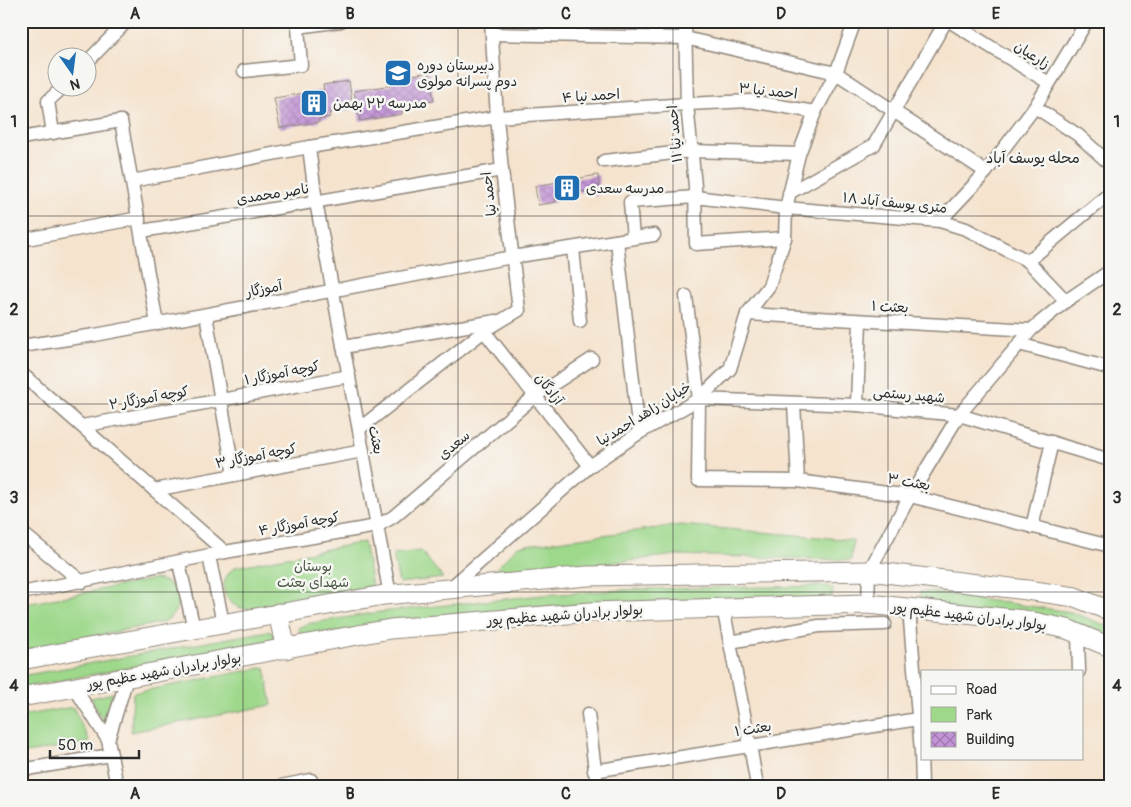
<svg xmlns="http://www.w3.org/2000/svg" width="1131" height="807" font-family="Pangolin,'Playpen Sans Arabic',sans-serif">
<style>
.green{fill:#9ed88b;stroke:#64825b}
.building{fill:url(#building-cross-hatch)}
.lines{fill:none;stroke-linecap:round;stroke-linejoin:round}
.street-casing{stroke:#90877c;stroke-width:15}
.secondary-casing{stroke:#90877c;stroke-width:21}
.street{stroke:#fff;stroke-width:12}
.secondary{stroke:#fff;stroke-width:19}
.grid{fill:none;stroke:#2b2b2b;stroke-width:1;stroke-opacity:0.55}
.labels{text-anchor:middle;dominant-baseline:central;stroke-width:5;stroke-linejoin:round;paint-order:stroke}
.street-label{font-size:14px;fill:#2b2b2b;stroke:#f6f6f2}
.poi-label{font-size:14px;fill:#2b2b2b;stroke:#f6f6f2;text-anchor:start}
.park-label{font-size:14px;fill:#485643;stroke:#f6f6f2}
.neighbourhood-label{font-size:15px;fill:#2b2b2b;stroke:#f6f6f2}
.neatline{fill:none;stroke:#2b2b2b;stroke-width:2}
.grid-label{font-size:16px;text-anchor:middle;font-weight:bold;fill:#2b2b2b}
</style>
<defs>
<pattern id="building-cross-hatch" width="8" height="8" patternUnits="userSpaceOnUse" patternTransform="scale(1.25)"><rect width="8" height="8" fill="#c293d6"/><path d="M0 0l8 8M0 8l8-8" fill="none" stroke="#9e78ae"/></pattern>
</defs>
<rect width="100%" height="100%" fill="#f6f6f2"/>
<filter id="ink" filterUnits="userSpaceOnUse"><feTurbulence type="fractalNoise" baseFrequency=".02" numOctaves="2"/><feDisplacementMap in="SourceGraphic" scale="10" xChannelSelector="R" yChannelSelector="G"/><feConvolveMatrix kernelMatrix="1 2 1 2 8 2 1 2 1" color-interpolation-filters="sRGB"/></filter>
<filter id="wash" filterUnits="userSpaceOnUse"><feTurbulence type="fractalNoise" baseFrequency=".0096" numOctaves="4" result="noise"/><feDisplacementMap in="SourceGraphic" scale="20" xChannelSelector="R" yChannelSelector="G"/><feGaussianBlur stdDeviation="1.12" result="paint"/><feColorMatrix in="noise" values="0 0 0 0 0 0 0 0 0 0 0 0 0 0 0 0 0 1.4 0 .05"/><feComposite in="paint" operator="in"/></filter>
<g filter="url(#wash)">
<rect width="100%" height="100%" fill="#f5e3ce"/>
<g class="green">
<polygon points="681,525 853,540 851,560 676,555 487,578 518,546"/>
<path d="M364,542L372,586L250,609C224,609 214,583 235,567Z"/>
<polygon points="421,551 443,578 399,583 393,554"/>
<path d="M155,579C181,582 186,609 164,622L21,651V605Z"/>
<polygon points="826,586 833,589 832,597 823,599 707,599 538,607 302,636 298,628 306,624 380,612 542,595 638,589"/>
<polygon points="920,592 929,592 1071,612 1110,627 1110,639 928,605 920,599"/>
<polygon points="268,631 274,634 273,641 21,688 21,676"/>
<polygon points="265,667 272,705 131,732 133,693"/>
<polygon points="113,693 107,729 91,698"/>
<polygon points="73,707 90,742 21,754 21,716"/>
</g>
<g id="blocks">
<g class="building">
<polygon points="429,72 434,101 409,105 410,110 402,111 402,114 360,121 354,91 392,85 391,79"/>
<polygon points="349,81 353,109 329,113 330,117 318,119 319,122 280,128 274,98 324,90 323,85"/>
<polygon points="598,175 600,195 593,196 592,190 556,196 556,202 538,205 535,186"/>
</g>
</g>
</g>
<g filter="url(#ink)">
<use href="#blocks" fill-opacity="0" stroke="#90877c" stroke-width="1"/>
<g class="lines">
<g class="street-casing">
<g id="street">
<polyline points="685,21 687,104 695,186 696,244 785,238"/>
<polyline points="949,21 1049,83"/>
<polyline points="492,34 685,38 836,73 986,172"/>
<polyline points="88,61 127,21"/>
<polyline points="244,71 301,65 298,27 341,21"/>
<polyline points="1035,107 1078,135 1110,164"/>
<polyline points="53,133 48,101 62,88"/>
<polyline points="21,138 121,121 157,324"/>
<polyline points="309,147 316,202 390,595"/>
<polyline points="604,161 691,151 799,154"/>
<polyline points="132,181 309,147 497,117 687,104 750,101 815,112"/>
<polyline points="789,193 874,145 946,21"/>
<polyline points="940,221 986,172 1035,107 1087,21"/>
<polyline points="142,231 502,170"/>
<polyline points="633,238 630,202 695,197 786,208 940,221 966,229 1028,261 1066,301"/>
<polyline points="21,240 139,218"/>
<polyline points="617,241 639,433"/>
<polyline points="573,248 580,321"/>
<polyline points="1028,261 1110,193"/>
<polyline points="686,296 699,399 698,480 798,481 910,496 1110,546"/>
<polyline points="747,314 1031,330"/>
<polyline points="206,315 234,475"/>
<polyline points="484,331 590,466"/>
<polyline points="1019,344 1109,368"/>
<polyline points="21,346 95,335 512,257 654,235"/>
<polyline points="343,347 496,321"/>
<polyline points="21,373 225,552"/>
<polyline points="699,399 857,405 959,415 1110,460"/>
<polyline points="794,403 798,481"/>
<polyline points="857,405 860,321"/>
<polyline points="82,426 349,376"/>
<polyline points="359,429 484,331 519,310 502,170 497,117 491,21"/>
<polyline points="154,490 363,451"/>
<polyline points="1032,527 1052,442"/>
<polyline points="21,532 82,582"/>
<polyline points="209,556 223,623"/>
<polyline points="179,563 194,629"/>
<polyline points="449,589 590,466 639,433 699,399 730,369 747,314 769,286 785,238 786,208 799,154 815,112 836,73 855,21"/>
<polyline points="21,593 225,552 377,526 393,517 535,396 592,359"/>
<polyline points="868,604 869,571 910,496 959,415 1031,330 1066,301 1110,271"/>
<polyline points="723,607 750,745 757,786"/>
<polyline points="909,609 921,751 922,786"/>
<polyline points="1078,634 1079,671"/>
<polyline points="730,642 819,626 885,624"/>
<polyline points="74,687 108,740"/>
<polyline points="588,714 597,786"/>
<polyline points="21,770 111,755"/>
<polyline points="594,771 918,719"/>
<polyline points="117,786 108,740 127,678"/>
<polyline points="281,786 311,780"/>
</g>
</g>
<g class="secondary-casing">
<g id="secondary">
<polyline points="278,613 286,649"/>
<polyline points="21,660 384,595 587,576 869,571 1027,590 1075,597 1110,611"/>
<polyline points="21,697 390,629 591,612 868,604 1024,620 1067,629 1110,647"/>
</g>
</g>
<use href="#street" class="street"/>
<use href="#secondary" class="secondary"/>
</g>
</g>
<path class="grid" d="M243,21V786M458,21V786M673,21V786M888,21V786M21,216H1110M21,404H1110M21,592H1110"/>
<defs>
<g id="school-square" transform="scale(1.4375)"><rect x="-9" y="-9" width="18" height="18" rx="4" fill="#1f6fb2" stroke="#f6f6f2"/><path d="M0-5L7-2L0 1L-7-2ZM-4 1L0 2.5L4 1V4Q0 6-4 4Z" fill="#fff"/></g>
<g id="building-square" transform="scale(1.4375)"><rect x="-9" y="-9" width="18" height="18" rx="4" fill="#1f6fb2" stroke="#f6f6f2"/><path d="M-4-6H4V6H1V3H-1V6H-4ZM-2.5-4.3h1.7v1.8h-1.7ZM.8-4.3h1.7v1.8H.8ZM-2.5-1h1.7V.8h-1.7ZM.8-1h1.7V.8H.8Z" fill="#fff"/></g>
</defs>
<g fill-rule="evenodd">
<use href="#school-square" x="398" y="73"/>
<use href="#building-square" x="314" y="103"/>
<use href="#building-square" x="567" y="188"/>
</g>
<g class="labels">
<g class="street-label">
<text transform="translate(1032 55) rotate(32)">زارعیان</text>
<text transform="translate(768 91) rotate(6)">احمد نیا ۳</text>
<text transform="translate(591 96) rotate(-4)">احمد نیا ۴</text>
<text transform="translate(675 134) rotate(-95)">احمد نیا ۱۱</text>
<text transform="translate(273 194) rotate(-9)">ناصر محمدی</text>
<text transform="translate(489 194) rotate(-97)">احمد نیا</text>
<text transform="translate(895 203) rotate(6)">۱۸ متری یوسف آباد</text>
<text transform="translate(264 289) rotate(-11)">آموزگار</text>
<text transform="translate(890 307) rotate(3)">بعثت ۱</text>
<text transform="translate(282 373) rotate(-11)">کوچه آموزگار ۱</text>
<text transform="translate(549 389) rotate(52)">آزادگان</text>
<text transform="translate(909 395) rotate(5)">شهید رستمی</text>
<text transform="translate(149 398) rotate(-10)">کوچه آموزگار ۲</text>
<text transform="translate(644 414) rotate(-32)">خیابان زاهد احمدنیا</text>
<text transform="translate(376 440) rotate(79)">بعثت</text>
<text transform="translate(454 445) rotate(-40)">سعدی</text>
<text transform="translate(256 456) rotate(-11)">کوچه آموزگار ۳</text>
<text transform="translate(909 482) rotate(10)">بعثت ۳</text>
<text transform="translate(299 524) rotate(-10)">کوچه آموزگار ۴</text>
<text transform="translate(565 615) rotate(-4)">بولوار برادران شهید عظیم‌ پور</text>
<text transform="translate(969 616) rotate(7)">بولوار برادران شهید عظیم‌ پور</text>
<text transform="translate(164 671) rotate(-10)">بولوار برادران شهید عظیم‌ پور</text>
<text transform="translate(753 729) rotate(-9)">بعثت ۱</text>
</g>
<g class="poi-label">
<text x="417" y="65">دبیرستان دوره<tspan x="417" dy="16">دوم پسرانه مولوی</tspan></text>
<text x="333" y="103">مدرسه ۲۲ بهمن</text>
<text x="586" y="188">مدرسه سعدی</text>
</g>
<g class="park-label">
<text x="313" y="566">بوستان<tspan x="313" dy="16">شهدای بعثت</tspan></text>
</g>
<g class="neighbourhood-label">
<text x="1033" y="158">محله یوسف آباد</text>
</g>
</g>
<rect width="1131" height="807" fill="none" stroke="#f6f6f2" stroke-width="55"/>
<rect x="921" y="670" width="162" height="90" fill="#f6f6f2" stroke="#a5a5a2"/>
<rect x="931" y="686" width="25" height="8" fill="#ffffff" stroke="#a5a5a2"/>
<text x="966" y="694" font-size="15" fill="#2b2b2b">Road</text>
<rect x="931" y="707" width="25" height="15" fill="#9ed88b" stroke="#a5a5a2"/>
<text x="966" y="720" font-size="15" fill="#2b2b2b">Park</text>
<rect x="931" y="732" width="25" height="15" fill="url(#building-cross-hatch)" stroke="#a5a5a2"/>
<text x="966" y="744" font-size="15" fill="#2b2b2b">Building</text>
<g transform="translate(72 72) rotate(166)"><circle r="24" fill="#f6f6f2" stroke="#a5a5a2"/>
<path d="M0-4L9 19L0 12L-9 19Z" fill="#1f6fb2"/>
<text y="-8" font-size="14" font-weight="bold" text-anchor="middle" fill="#2b2b2b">N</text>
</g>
<path d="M50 750v8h89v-8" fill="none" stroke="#2b2b2b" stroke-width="2.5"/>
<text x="58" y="750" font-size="15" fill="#2b2b2b" stroke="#f6f6f2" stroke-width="4" paint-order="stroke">50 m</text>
<rect x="28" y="28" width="1076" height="752" class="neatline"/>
<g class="grid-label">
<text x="135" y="19">A</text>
<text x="350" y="19">B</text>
<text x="566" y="19">C</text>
<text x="781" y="19">D</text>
<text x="996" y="19">E</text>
<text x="14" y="127">1</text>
<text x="1117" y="127">1</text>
<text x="14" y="315">2</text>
<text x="1117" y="315">2</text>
<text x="14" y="503">3</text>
<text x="1117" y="503">3</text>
<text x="14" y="691">4</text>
<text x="1117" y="691">4</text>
<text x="135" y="799">A</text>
<text x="350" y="799">B</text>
<text x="566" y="799">C</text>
<text x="781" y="799">D</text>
<text x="996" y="799">E</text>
</g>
</svg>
